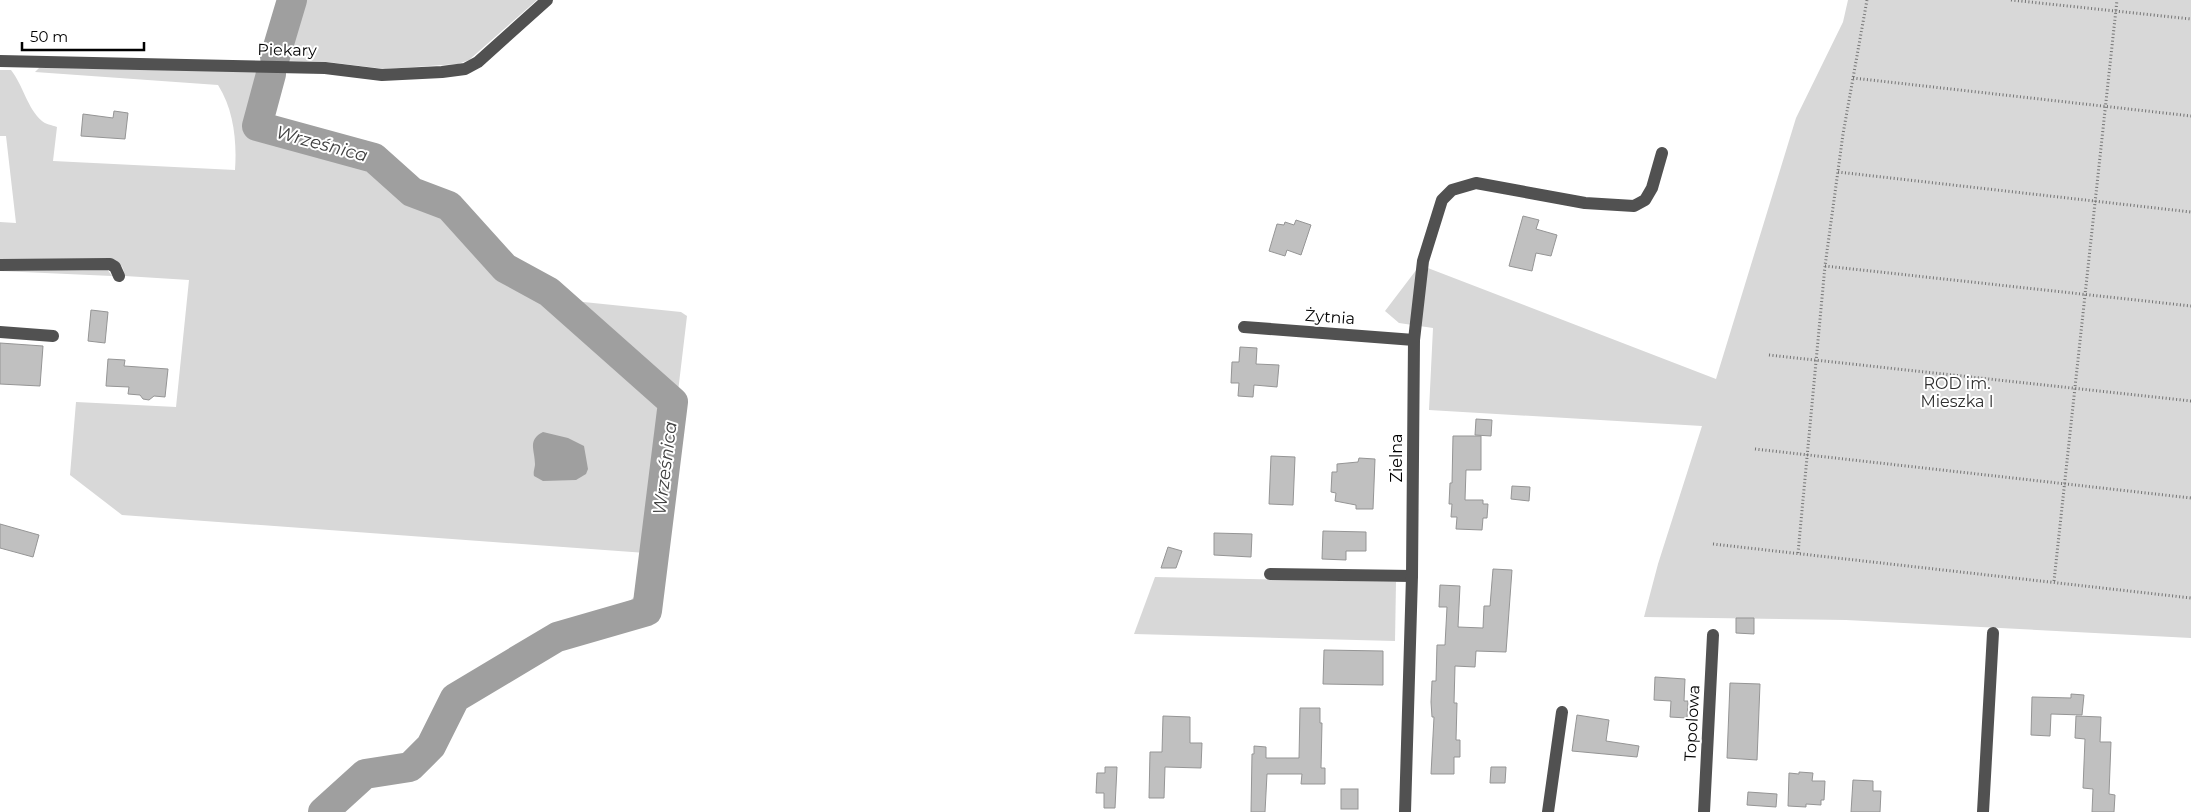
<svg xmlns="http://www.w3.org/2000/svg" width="2191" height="812" font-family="Montserrat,sans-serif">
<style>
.green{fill:#d8d8d8}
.water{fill:#9f9f9f}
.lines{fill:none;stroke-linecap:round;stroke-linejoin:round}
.river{stroke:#9f9f9f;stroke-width:30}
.building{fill:#c0c0c0;stroke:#959595}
.path{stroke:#737373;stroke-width:3;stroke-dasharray:1 2.5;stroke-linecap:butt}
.minor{stroke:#515151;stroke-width:12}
.labels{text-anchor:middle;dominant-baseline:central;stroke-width:4;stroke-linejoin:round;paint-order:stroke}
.street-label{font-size:16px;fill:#000;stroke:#fff}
.park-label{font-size:16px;fill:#2f2f2f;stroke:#fff}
.water-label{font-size:18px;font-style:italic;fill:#404040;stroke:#fff}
</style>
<rect width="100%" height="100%" fill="#fff"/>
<g class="green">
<polygon points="283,0 537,0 469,60 458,64 385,69 328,62 267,60"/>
<polygon points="1848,0 2191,0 2191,638 1846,620 1644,617 1658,564 1702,426 1429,410 1433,328 1399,323 1385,311 1420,265 1716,379 1796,118 1843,22"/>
<path d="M39,68L275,71L262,123L309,138L377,155L416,190L450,202L493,250H485L502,271L547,296L563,310L564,300L681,312L687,316L652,611L559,641L458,702L434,750L411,772L368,778L333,812H309L355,774C372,767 392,769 408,762C424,755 439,705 455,688L543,632L631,600C645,589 644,570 646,553L122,515L70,475L76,402L176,407L189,280L125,276C123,266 121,262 110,259L0,260V222L16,223L6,136H0V70H11C23,85 27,108 42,121C45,124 52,125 57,127L53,161L235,170C237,142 234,110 218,85L35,72Z"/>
<polygon points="107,269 112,276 0,271"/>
<polygon points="1155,577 1396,582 1395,641 1134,634"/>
</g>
<path class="water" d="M543,432L568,438L584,446L588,469L586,474L576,480L543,481L534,476C533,471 535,468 535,464C535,450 527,440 543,432Z"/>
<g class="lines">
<g class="river">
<polyline points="275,57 292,0"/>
<polyline points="271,74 257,126 374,158 412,192 449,206 505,268 549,292 673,402 647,611 557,637 455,698 431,746 410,767 365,774 323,812"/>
</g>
</g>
<g class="building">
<polygon points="114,111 128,113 125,139 81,136 83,114 113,118"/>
<polygon points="1523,216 1539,220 1536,229 1557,235 1551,256 1536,253 1532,271 1509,266"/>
<polygon points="1296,220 1311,225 1301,255 1287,250 1285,256 1269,251 1277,224 1284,225 1285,222 1294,225"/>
<polygon points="91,310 108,312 105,343 88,341"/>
<polygon points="0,343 43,346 40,386 0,384"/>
<polygon points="1240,347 1257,348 1256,364 1279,365 1277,387 1254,385 1253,397 1238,396 1239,383 1231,383 1232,362 1239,362"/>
<polygon points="108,359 125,360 124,366 168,369 165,397 154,396 149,400 143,399 140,395 128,394 129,387 106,386"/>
<polygon points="1476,419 1492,420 1491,436 1475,435"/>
<polygon points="1453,436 1481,436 1481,470 1466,470 1465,500 1483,500 1483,504 1488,504 1487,518 1483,518 1482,530 1456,529 1457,517 1451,517 1452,504 1449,504 1450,483 1452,483"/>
<polygon points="1271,456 1295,457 1293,505 1269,504"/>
<polygon points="1359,458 1375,459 1373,509 1356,509 1356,505 1335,501 1336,493 1331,492 1332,472 1337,472 1337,464 1358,462"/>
<polygon points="1512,486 1530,487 1529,501 1511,499"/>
<polygon points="0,524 39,535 33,557 0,548"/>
<polygon points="1323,531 1366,532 1366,551 1346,551 1346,560 1322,559"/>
<polygon points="1214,533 1252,534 1251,557 1214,555"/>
<polygon points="1168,547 1182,551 1176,568 1161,568"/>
<polygon points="1493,569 1512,570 1506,652 1476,651 1475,667 1455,666 1454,703 1457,703 1456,740 1460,740 1460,757 1454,757 1454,774 1431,774 1434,717 1432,717 1431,702 1432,681 1436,681 1437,645 1445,645 1447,607 1439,607 1440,585 1460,586 1458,627 1483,628 1484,606 1490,606"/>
<polygon points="1736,618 1754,618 1754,634 1736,633"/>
<polygon points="1324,650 1383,651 1383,685 1323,684"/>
<polygon points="1655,677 1685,679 1684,701 1688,701 1687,718 1670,717 1671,701 1654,700"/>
<polygon points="1730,683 1760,684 1757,760 1727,758"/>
<polygon points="2071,694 2084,695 2082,715 2051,714 2050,736 2031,735 2032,697 2071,698"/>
<polygon points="1300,708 1320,708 1320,723 1322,723 1321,768 1325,768 1325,784 1301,784 1302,774 1267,774 1265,812 1251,812 1252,754 1254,754 1254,746 1266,747 1266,758 1299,758"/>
<polygon points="1577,715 1609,720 1606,741 1639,746 1637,757 1572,751"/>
<polygon points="1163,716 1190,717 1190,743 1202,743 1201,768 1165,767 1164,798 1149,798 1150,752 1162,752"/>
<polygon points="2076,716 2101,717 2100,742 2111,742 2109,794 2115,795 2114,812 2092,812 2093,789 2083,788 2085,739 2075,738"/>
<polygon points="1105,767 1117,767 1115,808 1104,808 1104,793 1096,793 1097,773 1105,773"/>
<polygon points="1491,767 1506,767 1505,783 1490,783"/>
<polygon points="1799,772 1813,773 1812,781 1825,781 1824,800 1821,800 1821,805 1806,804 1806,807 1788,806 1789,773 1799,774"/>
<polygon points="1853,780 1873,781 1873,791 1881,791 1880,812 1851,812"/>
<rect x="1341" y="789" width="17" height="20"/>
<polygon points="1748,792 1777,794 1776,807 1747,805"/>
</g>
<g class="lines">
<g class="path">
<polyline points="2011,0 2191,19"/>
<polyline points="1853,78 2191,116"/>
<polyline points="1838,172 2191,212"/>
<polyline points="1825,266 2191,306"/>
<polyline points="1769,355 2191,401"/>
<polyline points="1755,449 2191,498"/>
<polyline points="1713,544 2191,598"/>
<polyline points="1798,553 1825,266 1843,134 1867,0"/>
<polyline points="2054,581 2117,0"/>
</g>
<g class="minor">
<polyline points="0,61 325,68 382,75 442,72 465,69 478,62 547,0"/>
<polyline points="0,265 110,264 115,267 119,276"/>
<polyline points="1244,327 1414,340"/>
<polyline points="0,332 53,336"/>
<polyline points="1270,574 1412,576"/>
<polyline points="1405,812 1412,576 1414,340 1423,261 1442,200 1452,190 1476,183 1585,203 1634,206 1645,200 1652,188 1662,153"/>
<polyline points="1548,812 1562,712"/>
<polyline points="1704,812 1713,635"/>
<polyline points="1983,812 1993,633"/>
</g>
</g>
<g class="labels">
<g class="street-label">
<text transform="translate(287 50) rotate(1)">Piekary</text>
<text transform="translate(1330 317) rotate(4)">Żytnia</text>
<text transform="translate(1396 458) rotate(-90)">Zielna</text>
<text transform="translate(1692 723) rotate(-87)">Topolowa</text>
</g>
<g class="park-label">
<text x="1957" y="383">ROD im.<tspan x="1957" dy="18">Mieszka I</tspan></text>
</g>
<g class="water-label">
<text transform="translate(322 144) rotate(15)">Wrześnica</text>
<text transform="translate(665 468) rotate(-83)">Wrześnica</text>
</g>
</g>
<path d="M22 42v8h122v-8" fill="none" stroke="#000000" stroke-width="2.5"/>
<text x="30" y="42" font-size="15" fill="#000000" stroke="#ffffff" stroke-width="4" paint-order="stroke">50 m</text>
</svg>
